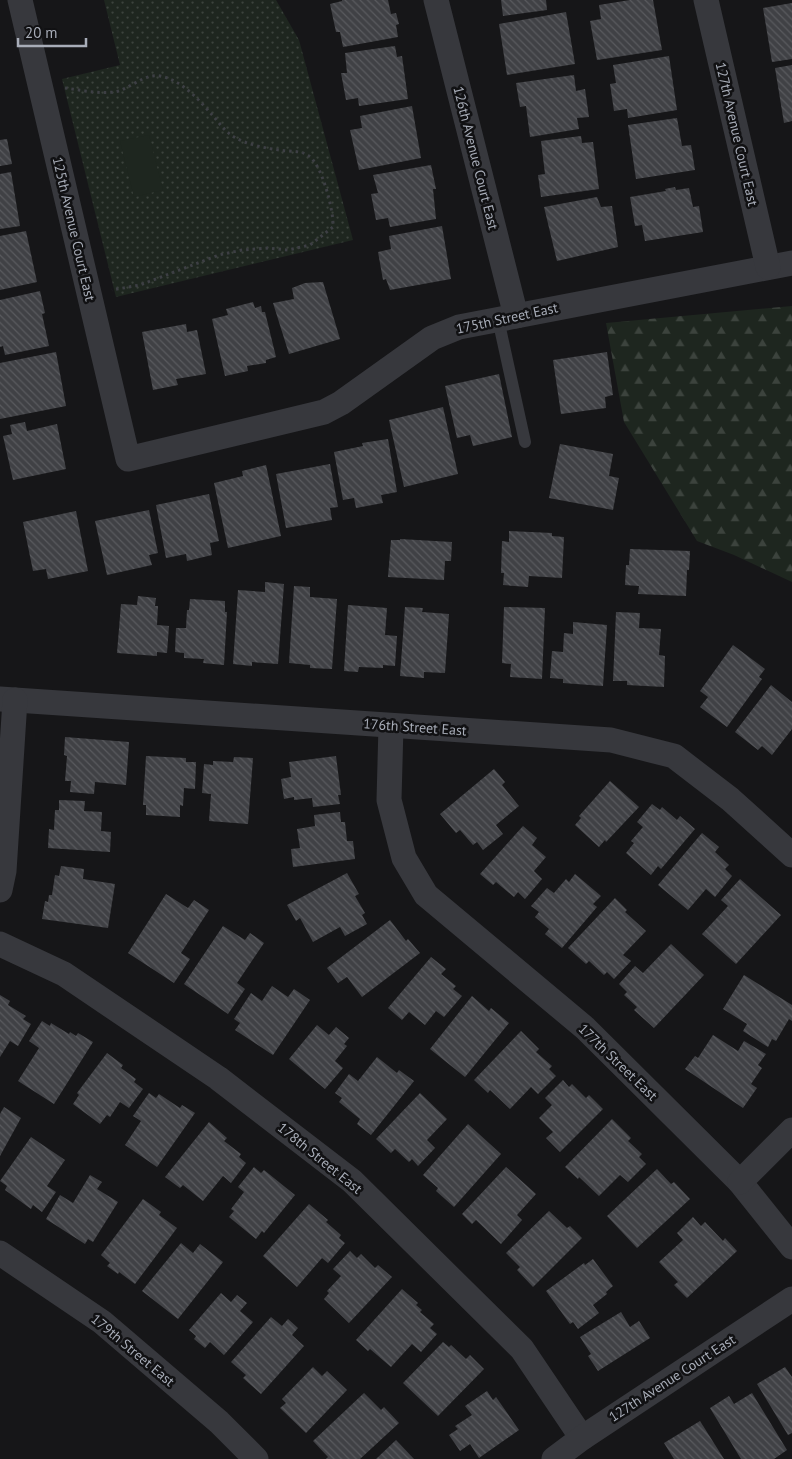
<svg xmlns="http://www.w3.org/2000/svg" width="792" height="1459" font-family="'PT Sans',sans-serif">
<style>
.forest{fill:url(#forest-firs)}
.park{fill:url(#park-dots)}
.garden{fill:#1e261f}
.building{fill:url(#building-back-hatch)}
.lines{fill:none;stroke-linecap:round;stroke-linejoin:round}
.path{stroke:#3d3f44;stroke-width:3;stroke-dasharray:2.5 4;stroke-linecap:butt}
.service{stroke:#37383d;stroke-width:12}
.minor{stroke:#37383d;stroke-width:25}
.labels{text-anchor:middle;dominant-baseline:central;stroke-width:5;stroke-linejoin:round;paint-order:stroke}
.street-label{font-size:14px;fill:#a8adb8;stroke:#111113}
</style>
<defs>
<pattern id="forest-firs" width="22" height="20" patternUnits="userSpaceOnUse" patternTransform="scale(1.25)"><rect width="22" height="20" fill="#1e261f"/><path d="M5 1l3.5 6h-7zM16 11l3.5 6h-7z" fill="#3c433d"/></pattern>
<pattern id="park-dots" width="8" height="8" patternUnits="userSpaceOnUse" patternTransform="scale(1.25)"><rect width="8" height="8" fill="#1e261f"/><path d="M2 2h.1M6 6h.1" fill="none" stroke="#3c433d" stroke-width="1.8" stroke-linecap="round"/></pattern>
<pattern id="building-back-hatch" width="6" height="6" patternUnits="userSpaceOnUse" patternTransform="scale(1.25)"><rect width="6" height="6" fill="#404145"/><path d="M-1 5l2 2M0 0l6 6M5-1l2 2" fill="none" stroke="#595a5e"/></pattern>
</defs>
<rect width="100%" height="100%" fill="#161618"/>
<polygon class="forest" points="792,306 792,582 734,555 697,541 624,422 606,323"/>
<polygon class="park" points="104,0 276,0 299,40 353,240 116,297 62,79 120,65"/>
<polygon class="garden" points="149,135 163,190 134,197 120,141"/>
<g class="building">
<polygon points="342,0 388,0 391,14 396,13 399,24 396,25 398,37 343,47 340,32 336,32 330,4 342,1"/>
<polygon points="501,0 546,0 547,10 503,16"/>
<polygon points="630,0 653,0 662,50 597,60 590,21 601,19 599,5"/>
<polygon points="792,3 792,59 772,62 763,8"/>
<polygon points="566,12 575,64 507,75 499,24"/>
<polygon points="395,46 397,57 402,56 408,99 359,106 358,98 346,100 341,73 347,73 345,53"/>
<polygon points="669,56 677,110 628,118 627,109 614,111 610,84 616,83 613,65"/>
<polygon points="792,65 792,121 784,123 775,68"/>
<polygon points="574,75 576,91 585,89 589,117 577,118 579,129 530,137 526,106 520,107 516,83"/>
<polygon points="412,106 421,158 359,170 350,130 362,128 360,116"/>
<polygon points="677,118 682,146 691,145 695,170 636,179 628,125"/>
<polygon points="581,136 582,143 593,142 599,189 541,197 538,175 545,174 541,141"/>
<polygon points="7,139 12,164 0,166 0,140"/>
<polygon points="431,165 436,189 433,189 436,219 390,227 388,218 376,220 371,194 378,193 373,175"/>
<polygon points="11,172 20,226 0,229 0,174"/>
<polygon points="675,187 676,190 689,188 693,207 699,206 703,232 645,241 642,225 635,226 630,197 666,191 665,189"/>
<polygon points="597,197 601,207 612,206 618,247 557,261 544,207"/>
<polygon points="442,226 451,279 390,290 386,279 383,280 378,252 391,249 389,236"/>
<polygon points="26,231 37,282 0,290 0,236"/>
<polygon points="323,282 340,339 289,354 273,303 294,299 292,288 305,283"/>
<polygon points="40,291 45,313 42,314 49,346 5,355 3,346 0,347 0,300"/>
<polygon points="253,302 255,308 261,306 262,312 265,312 276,357 266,360 266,363 247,366 248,371 225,376 212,319 228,315 226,309"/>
<polygon points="186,324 187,332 197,330 206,374 176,379 178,385 153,390 142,332"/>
<polygon points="56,352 66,406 0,419 0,363"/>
<polygon points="607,352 613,395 605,397 606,408 561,414 553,360"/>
<polygon points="499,374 512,437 473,446 470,435 457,438 445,386"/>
<polygon points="443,407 458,474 404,487 389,420"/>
<polygon points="25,422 27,431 57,424 66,469 13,480 3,436 12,434 10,425"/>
<polygon points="388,439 397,492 381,495 383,503 356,508 354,498 343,500 334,452 363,446 362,443"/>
<polygon points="560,444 613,454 609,476 619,478 613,510 549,498"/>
<polygon points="330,464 338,507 330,508 332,520 286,528 276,474"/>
<polygon points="266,465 281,536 228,548 214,483 243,476 242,471"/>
<polygon points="209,494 219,541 210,543 212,555 187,561 186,554 166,558 156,505"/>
<polygon points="149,510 158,553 149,555 152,565 107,575 95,521"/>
<polygon points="76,511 88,571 48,579 46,569 33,571 23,522"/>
<polygon points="509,531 552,533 552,536 564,537 562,578 529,576 528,587 503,585 504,573 501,573 502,541 509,542"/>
<polygon points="400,539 452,542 451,561 445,561 444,580 388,577 391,540 400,540"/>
<polygon points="630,549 690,551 689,570 687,570 686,596 638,594 639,586 625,585 626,565 629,565"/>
<polygon points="265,582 284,584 278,664 252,662 252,666 233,664 238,590 265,592"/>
<polygon points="294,586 310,587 310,597 337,599 332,669 310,668 310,665 289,663"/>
<polygon points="138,596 156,598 155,606 158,606 157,625 169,626 167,653 157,652 157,656 117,653 121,604 137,605"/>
<polygon points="190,599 225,601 225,612 227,612 224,665 203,663 204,659 184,658 184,653 175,652 176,628 186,628 187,610 189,610"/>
<polygon points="348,605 387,608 385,635 397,636 395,666 383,665 383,668 359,667 358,672 344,671"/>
<polygon points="405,607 423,608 422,612 449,614 445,673 424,672 424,678 400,676"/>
<polygon points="504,607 545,608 542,679 510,677 511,664 502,663"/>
<polygon points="616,612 640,613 639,628 661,629 659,655 665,656 664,687 627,685 627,681 613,681"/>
<polygon points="573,622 607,625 603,686 563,683 563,679 550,678 552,651 563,652 564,633 573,634"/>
<polygon points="733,645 765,669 759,677 762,679 727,727 700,707 708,697 700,691"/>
<polygon points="771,685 792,702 792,729 772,755 762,746 758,750 735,732"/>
<polygon points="65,737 129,742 126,785 95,782 94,794 70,792 71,781 65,781 67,756 64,755"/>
<polygon points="146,756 186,758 186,762 196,762 195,789 184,788 183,806 180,805 180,817 146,815 146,805 143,805"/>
<polygon points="336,756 341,795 338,795 340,804 313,807 312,798 294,800 294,797 284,799 281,779 291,777 289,762"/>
<polygon points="234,757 253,758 248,824 209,821 211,794 202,793 204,764 213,765 213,761 233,762"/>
<polygon points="494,769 505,782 502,785 519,806 496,825 503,834 483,850 477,842 473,845 460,830 456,833 440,814"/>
<polygon points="610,781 639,807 606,842 605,840 599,847 575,825 581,818 579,816"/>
<polygon points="59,800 85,801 84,811 102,812 101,831 111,832 110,852 48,848 49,829 54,830 55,810 59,810"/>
<polygon points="652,804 660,810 662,807 677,820 680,816 695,829 661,869 658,866 651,875 626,853 634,843 631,841 643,827 637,822"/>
<polygon points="340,812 341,822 345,822 347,841 353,841 355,859 293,867 291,849 300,848 297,829 315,826 314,815"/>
<polygon points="523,826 537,838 532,845 546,857 534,871 542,879 525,899 518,892 514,897 496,882 493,885 480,874"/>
<polygon points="702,833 719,847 715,852 729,865 725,869 732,876 715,897 706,889 688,910 658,885"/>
<polygon points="61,866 84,869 83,879 115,884 108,928 42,919 45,901 48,902 49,895 52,895 55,875 59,876"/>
<polygon points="347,873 359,894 355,896 365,913 362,915 367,924 345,936 340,927 313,942 300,918 296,921 287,905"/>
<polygon points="575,874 601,896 593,904 597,907 562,948 545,934 549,929 535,917 539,912 531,906 547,888 554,893 566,879 569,882"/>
<polygon points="740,879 781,915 736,964 702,934 728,906 721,900"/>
<polygon points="166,894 188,908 194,900 209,910 181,953 190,959 174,983 128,953"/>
<polygon points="615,898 627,910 625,912 646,931 623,955 631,961 614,979 607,972 604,975 589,961 586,964 568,948"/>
<polygon points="390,920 406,941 408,939 420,953 362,997 347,977 338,983 327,968"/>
<polygon points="223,926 245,940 250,933 264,943 237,983 245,989 228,1014 184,984"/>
<polygon points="671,944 704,975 654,1028 634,1010 637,1007 624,995 627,992 619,984 635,966 643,973"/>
<polygon points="431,957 446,969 441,974 456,986 453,989 462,996 444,1017 436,1011 425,1025 409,1012 402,1020 388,1008"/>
<polygon points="744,975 792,1005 792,1021 789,1019 776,1041 772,1039 768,1047 743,1031 747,1024 723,1009"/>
<polygon points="272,986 288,997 294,989 310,1000 273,1055 235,1030 240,1023 234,1019 251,993 262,1001"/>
<polygon points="0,995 10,1001 8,1005 26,1016 23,1019 31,1024 18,1046 10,1041 0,1057"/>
<polygon points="472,996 489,1011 491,1008 509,1023 465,1077 430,1049"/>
<polygon points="42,1021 50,1026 51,1023 69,1034 70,1032 76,1036 78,1033 93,1042 54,1104 18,1081 39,1048 29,1041"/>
<polygon points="317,1025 329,1035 336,1027 349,1038 344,1044 347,1046 335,1061 343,1068 325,1089 289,1059"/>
<polygon points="521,1031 539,1049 536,1052 552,1066 549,1069 556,1076 538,1094 531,1087 510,1109 490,1090 488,1093 474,1080"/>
<polygon points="713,1035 738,1051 744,1041 766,1054 758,1065 762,1068 751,1084 757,1088 743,1108 685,1069 695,1056 698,1058"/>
<polygon points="107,1053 123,1065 121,1068 136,1079 134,1082 143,1089 129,1108 120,1102 110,1117 107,1115 100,1124 73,1104 79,1095 77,1093"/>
<polygon points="377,1057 397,1073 399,1070 414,1081 371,1135 357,1124 360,1119 339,1102 342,1098 335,1093 349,1074 358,1081"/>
<polygon points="563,1080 569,1087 572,1084 586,1098 589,1095 603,1109 560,1152 546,1138 553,1132 539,1118 552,1105 545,1098"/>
<polygon points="149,1093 156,1098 159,1094 180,1108 182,1105 195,1113 157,1167 125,1145 141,1121 133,1116"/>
<polygon points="420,1093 447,1119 427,1140 435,1148 418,1166 412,1159 409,1162 395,1149 391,1153 376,1139"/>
<polygon points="4,1107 21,1118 0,1156 0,1114"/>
<polygon points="612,1119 631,1138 628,1141 642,1154 639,1157 646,1164 628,1182 620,1175 599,1196 579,1177 578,1179 565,1167"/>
<polygon points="209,1122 227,1138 224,1141 241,1154 239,1157 246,1163 231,1183 223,1176 203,1201 183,1185 180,1188 165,1177"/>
<polygon points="468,1124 501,1154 454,1207 436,1191 438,1188 423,1175"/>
<polygon points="31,1137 65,1160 47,1186 56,1192 42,1212 33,1205 31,1209 5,1190 7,1186 0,1181"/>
<polygon points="254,1167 261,1173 264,1170 295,1195 264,1233 262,1231 256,1239 229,1217 234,1211 231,1209 244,1192 238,1187"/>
<polygon points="506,1167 536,1194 517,1215 522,1220 501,1244 476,1220 472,1224 462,1214"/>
<polygon points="657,1169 671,1184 674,1182 690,1199 637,1248 607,1216"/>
<polygon points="90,1175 102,1182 97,1189 118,1202 93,1242 88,1239 85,1244 46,1219 60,1195 73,1203"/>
<polygon points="143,1199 161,1212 159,1215 177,1228 135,1284 119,1272 118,1274 107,1266 110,1263 101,1255"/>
<polygon points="309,1204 328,1220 326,1222 341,1235 339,1238 345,1243 328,1263 322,1258 297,1287 263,1256"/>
<polygon points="549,1211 567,1228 570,1226 582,1238 533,1287 517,1270 520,1267 506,1253"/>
<polygon points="693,1217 701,1226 705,1222 723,1241 725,1238 737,1251 687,1298 674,1285 678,1282 659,1262 683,1240 677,1233"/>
<polygon points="181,1243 193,1253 200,1244 223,1262 178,1319 142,1291"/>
<polygon points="350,1251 357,1258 361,1254 375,1268 378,1265 392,1277 349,1323 324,1299 329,1293 327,1291 341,1276 333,1269"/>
<polygon points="593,1259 613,1286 606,1292 607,1294 593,1305 599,1313 578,1329 573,1322 570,1324 546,1291 584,1263 585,1265"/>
<polygon points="402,1289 418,1303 416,1305 422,1310 420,1312 434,1324 430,1328 437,1334 421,1352 412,1344 391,1367 370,1349 368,1351 356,1340"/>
<polygon points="221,1293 231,1302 237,1295 247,1303 240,1311 253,1322 224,1355 210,1342 205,1348 194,1339 196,1336 189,1330"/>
<polygon points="621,1312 630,1327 639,1321 650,1338 598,1371 588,1356 591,1354 580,1337"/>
<polygon points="271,1317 282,1326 288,1319 298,1328 292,1335 304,1346 261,1394 243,1378 246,1375 231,1362"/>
<polygon points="443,1342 449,1347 451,1345 466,1359 470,1355 484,1369 438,1416 403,1383"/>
<polygon points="313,1367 322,1376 327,1371 347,1390 306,1433 280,1408 286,1403 282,1399"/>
<polygon points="785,1367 792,1377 792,1433 788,1435 757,1384"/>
<polygon points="487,1391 493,1400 496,1397 519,1430 479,1458 470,1444 460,1451 449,1435 458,1429 455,1426 472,1415 465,1406"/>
<polygon points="364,1393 381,1410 384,1407 399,1423 360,1459 326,1459 328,1457 313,1441"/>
<polygon points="752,1393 787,1450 774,1459 741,1459 710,1408 729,1396 734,1404"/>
<polygon points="700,1421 724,1459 674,1459 664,1443"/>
<polygon points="396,1440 414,1459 376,1459"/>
</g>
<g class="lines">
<path class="path" d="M65,88C81,90 98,94 114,92C129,90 144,73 160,76C182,80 200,101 214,117C221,125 226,133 236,138C246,144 268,149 280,150C290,152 301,150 309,156C322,165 334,211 333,227L310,245L288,250L268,248L242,250L219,255L140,285L112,290"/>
<polyline class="service" points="498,319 525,442"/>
<g class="minor">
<polyline points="20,0 128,459 324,412 341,403 432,338 459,327 792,263"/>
<polyline points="436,0 516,316"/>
<polyline points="706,0 768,267"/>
<polyline points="0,699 611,740 674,756 730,799 792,855"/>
<polyline points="391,726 389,800 404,858 426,895 585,1028 740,1182 792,1247"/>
<polyline points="0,890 4,871 15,700"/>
<polyline points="0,944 64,974 218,1078 352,1181 522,1349 582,1438"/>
<polyline points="740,1182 792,1130"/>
<polyline points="0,1253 102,1322 219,1422 256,1459"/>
<polyline points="554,1459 582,1438 792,1299"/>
</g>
</g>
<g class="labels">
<g class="street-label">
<text transform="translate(737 134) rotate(77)">127th Avenue Court East</text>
<text transform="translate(476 158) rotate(76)">126th Avenue Court East</text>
<text transform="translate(74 229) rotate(77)">125th Avenue Court East</text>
<text transform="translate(507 318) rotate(-12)">175th Street East</text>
<text transform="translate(415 727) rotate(4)">176th Street East</text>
<text transform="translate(618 1062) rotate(44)">177th Street East</text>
<text transform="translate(320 1158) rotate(39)">178th Street East</text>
<text transform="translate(133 1350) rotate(40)">179th Street East</text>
<text transform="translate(672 1378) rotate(-33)">127th Avenue Court East</text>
</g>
</g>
<path d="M18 38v8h68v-8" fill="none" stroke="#a8adb8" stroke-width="2.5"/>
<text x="25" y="38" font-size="15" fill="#a8adb8" stroke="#111113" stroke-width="4" paint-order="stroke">20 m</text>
</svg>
